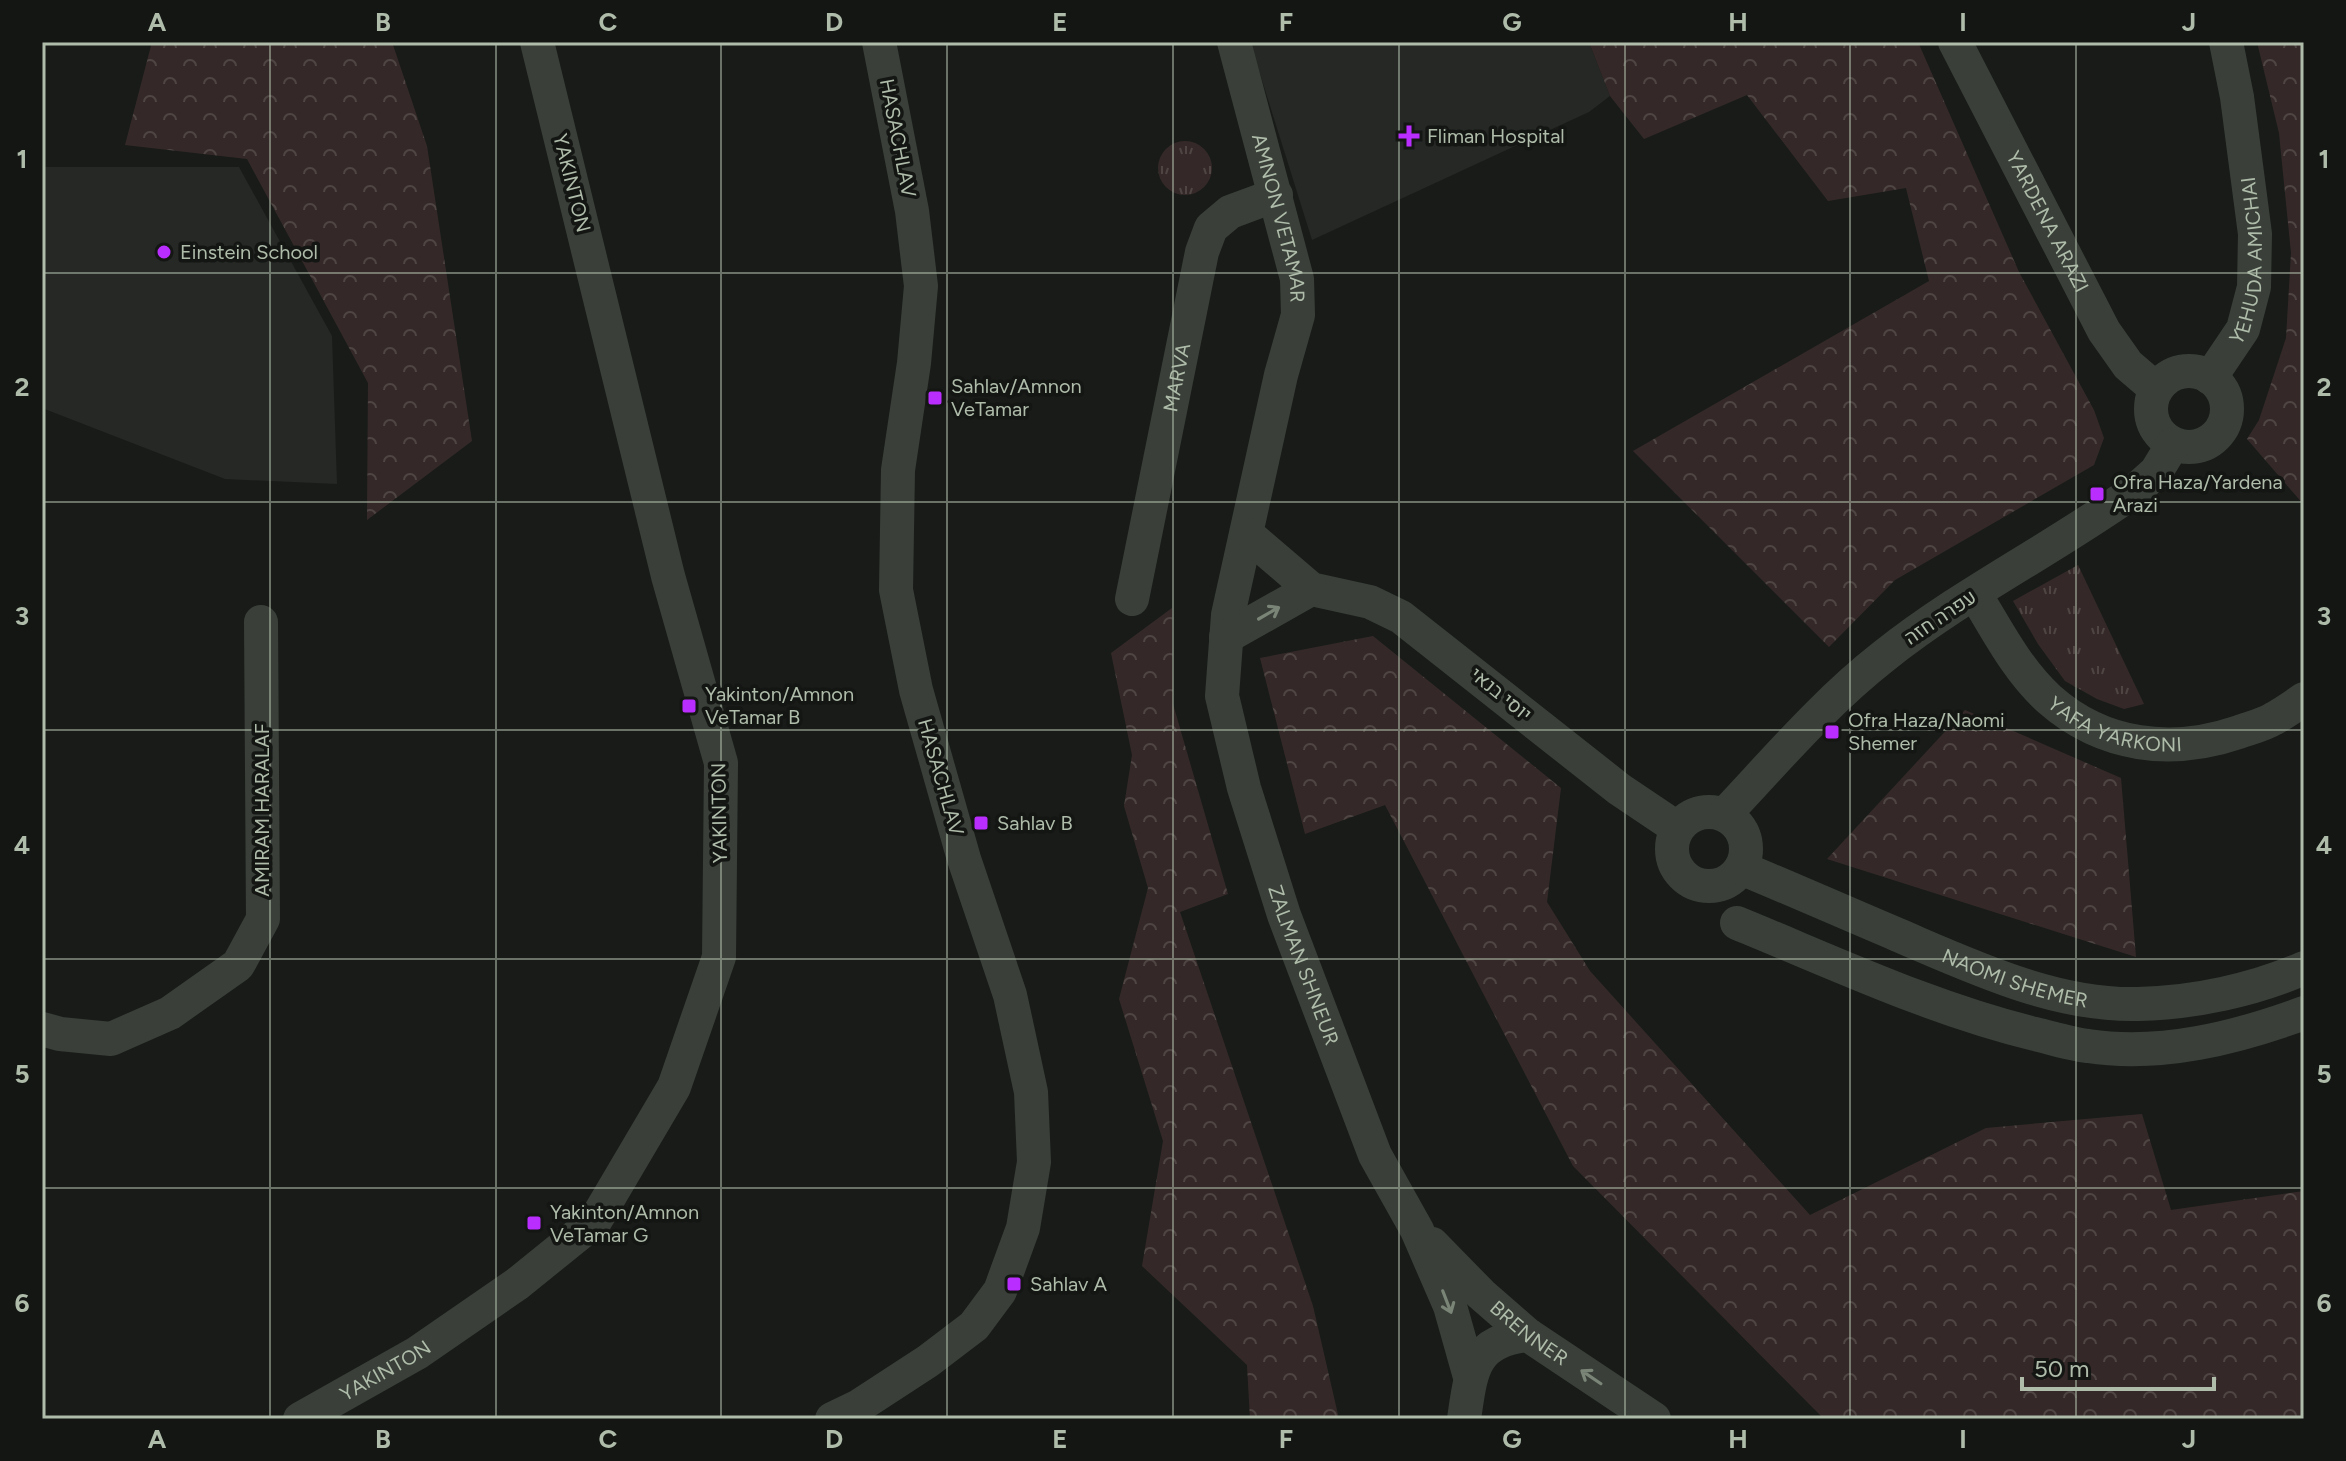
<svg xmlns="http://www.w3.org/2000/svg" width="2346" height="1461" font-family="Figtree,Heebo,sans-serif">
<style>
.built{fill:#252825}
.forest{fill:url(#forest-crowns)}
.park{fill:url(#park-tufts)}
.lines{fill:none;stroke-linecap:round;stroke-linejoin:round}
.minor{stroke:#3a4039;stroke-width:34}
.oneway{stroke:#7a8477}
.grid{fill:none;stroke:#afbcaa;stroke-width:2;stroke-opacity:0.55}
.poi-dot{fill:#ba2dff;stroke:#141614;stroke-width:3}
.labels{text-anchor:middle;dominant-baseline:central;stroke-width:7;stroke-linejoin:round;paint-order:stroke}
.poi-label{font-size:20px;fill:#afbcaa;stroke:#141614;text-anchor:start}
.street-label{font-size:20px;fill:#afbcaa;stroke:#141614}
.neatline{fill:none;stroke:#afbcaa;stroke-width:3}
.grid-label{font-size:26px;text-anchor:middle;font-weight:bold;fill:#afbcaa}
</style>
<defs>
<pattern id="forest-crowns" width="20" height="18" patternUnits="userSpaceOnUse" patternTransform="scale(2)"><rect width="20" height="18" fill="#342928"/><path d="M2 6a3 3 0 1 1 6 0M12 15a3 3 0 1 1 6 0" fill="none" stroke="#4f4644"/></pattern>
<pattern id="park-tufts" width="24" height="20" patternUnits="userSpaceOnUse" patternTransform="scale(2)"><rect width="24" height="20" fill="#342928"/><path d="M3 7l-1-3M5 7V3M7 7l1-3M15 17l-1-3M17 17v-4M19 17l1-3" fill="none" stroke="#4f4644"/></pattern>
</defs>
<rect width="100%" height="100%" fill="#191b19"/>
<g class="built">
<polygon points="1250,42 1589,42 1610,96 1589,112 1312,240"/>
<polygon points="42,167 239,167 332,336 337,484 225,479 42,408"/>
</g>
<g class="forest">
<polygon points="152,42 392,42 427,146 472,441 367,520 368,383 247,159 125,145"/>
<polygon points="1589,42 1918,42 2019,272 2094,410 2104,438 2094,465 1895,580 1829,647 1633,451 1929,281 1906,188 1828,201 1747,95 1644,139 1610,96"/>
<polygon points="2257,42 2304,42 2304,505 2247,439 2259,420 2286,338 2291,253 2279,133"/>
<polygon points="1172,608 1173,704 1228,894 1180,912 1313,1306 1339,1419 1250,1419 1247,1365 1142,1266 1163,1141 1119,999 1148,888 1124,806 1132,755 1111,653"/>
<polygon points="1373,636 1561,788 1547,902 1590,971 1810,1215 1986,1128 2142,1114 2171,1210 2304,1191 2304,1419 1917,1419 1912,1416 1906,1419 1824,1419 1573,1166 1385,805 1305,834 1260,658"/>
<polygon points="1965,710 2121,778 2136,957 1827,859"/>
</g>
<g class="park">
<circle cx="1185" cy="168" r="27"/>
<polygon points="2078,565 2144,704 2124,709 2097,699 2065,681 2038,644 2013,601"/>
</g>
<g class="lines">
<g class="minor">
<path id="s1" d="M1234,42L1297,279L1298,315L1281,375L1228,615L1222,696L1244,788L1284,915L1375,1155L1417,1230L1450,1306L1470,1377"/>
<path id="s2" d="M1955,42L2104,331L2128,365L2156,389"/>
<circle cx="2189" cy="409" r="38"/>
<path id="s3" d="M2210,378L2243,329L2254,287L2255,234L2237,97L2226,42"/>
<polyline points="1248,535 1311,589 1370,602 1401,617 1619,789 1677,828"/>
<path id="s4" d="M1975,594C1997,630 2017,670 2049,699C2103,747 2172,755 2239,732C2250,728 2263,725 2273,719C2284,713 2294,706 2304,699"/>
<path id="s5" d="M1132,599L1202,252L1211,228L1230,212L1276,195"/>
<polyline points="1226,637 1311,589"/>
<circle cx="1709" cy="849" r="37"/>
<path d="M1725,814C1776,760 1825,702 1884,656C1963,593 2055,548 2137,489L2156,472L2173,444"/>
<path id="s6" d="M1741,868C1794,890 1846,913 1898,935C1973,967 2055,1006 2138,1004C2193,1003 2254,990 2304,968"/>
<path d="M1737,923C1835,963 1932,1009 2035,1034C2052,1038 2071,1044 2088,1046C2161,1057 2236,1038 2304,1013"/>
<polyline points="42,1029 60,1034 111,1039 170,1013 238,965 263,919 261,622"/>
<path id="s7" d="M1432,1244L1481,1294L1528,1335L1654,1419"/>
<path id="s8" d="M300,1419L417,1353L517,1284L595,1221L674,1087L719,957L721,763L668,576L537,42"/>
<polyline points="832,1419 859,1406 928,1361 974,1326 1000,1291 1023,1228 1034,1162 1031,1092 1010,995 964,859 916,690 896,590 898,470 914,363 921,286 912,211 879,42"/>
<path d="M1464,1419C1471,1372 1472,1341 1528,1335"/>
</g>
</g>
<defs><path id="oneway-shaft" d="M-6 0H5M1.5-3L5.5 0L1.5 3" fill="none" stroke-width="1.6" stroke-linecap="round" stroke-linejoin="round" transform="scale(2)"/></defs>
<g class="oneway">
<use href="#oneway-shaft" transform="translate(1269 613) rotate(-30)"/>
<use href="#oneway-shaft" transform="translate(1447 1302) rotate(69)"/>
<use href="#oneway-shaft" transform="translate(1591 1377) rotate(-146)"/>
</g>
<path class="grid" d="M270,42V1419M496,42V1419M721,42V1419M947,42V1419M1173,42V1419M1399,42V1419M1625,42V1419M1850,42V1419M2076,42V1419M42,273H2304M42,502H2304M42,730H2304M42,959H2304M42,1188H2304"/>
<g class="poi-dot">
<path d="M1405 124h8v8h8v8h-8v8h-8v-8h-8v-8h8z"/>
<circle cx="164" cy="252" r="8"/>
<rect x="927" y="390" width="16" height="16" rx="4"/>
<rect x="2089" y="486" width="16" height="16" rx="4"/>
<rect x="681" y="698" width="16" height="16" rx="4"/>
<rect x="1824" y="724" width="16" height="16" rx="4"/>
<rect x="973" y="815" width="16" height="16" rx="4"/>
<rect x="526" y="1215" width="16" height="16" rx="4"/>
<rect x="1006" y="1276" width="16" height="16" rx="4"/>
</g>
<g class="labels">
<g class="poi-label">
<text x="1427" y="136">Fliman Hospital</text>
<text x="180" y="252">Einstein School</text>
<text x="951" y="386">Sahlav/Amnon<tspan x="951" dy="23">VeTamar</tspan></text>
<text x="2113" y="482">Ofra Haza/Yardena<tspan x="2113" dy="23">Arazi</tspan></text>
<text x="705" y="694">Yakinton/Amnon<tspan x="705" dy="23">VeTamar B</tspan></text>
<text x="1848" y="720">Ofra Haza/Naomi<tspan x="1848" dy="23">Shemer</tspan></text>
<text x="997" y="823">Sahlav B</text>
<text x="550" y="1212">Yakinton/Amnon<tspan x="550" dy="23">VeTamar G</tspan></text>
<text x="1030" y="1284">Sahlav A</text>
</g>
<g class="street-label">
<text transform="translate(898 138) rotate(79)">HASACHLAV</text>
<text transform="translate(572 183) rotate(76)">YAKINTON</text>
<text stroke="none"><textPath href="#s1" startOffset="182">AMNON VETAMAR</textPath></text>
<text stroke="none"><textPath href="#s2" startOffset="202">YARDENA ARAZI</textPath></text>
<text stroke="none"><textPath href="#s3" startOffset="128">YEHUDA AMICHAI</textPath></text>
<text stroke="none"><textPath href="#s5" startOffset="226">MARVA</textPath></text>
<text transform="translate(1940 617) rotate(-34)">עפרה חזה</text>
<text transform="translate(1501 694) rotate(39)">יוסי בנאי</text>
<text stroke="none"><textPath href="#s4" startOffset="202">YAFA YARKONI</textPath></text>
<text transform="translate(941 777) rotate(74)">HASACHLAV</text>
<text transform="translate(262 810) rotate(-90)">AMIRAM HARALAF</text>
<text transform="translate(719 813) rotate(-91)">YAKINTON</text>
<text stroke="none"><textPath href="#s1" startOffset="952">ZALMAN SHNEUR</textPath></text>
<text stroke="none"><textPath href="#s6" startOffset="296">NAOMI SHEMER</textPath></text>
<text stroke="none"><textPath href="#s7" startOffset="132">BRENNER</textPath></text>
<text stroke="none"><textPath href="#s8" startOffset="98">YAKINTON</textPath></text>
</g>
</g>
<rect width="2346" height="1461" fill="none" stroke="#141614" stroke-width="88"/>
<path d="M2022 1377v12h192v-12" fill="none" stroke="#afbcaa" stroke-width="4"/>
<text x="2034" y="1377" font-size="24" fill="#afbcaa" stroke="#141614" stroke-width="6" paint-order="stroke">50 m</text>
<rect x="44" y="44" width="2258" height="1373" class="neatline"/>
<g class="grid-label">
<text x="157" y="31">A</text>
<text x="383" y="31">B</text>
<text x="608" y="31">C</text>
<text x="834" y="31">D</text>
<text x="1060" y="31">E</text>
<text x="1286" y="31">F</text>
<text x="1512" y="31">G</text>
<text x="1738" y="31">H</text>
<text x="1963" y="31">I</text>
<text x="2189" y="31">J</text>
<text x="22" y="168">1</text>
<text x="2324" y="168">1</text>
<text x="22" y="396">2</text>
<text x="2324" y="396">2</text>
<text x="22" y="625">3</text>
<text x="2324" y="625">3</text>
<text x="22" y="854">4</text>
<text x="2324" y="854">4</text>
<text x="22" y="1083">5</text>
<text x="2324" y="1083">5</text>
<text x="22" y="1312">6</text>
<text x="2324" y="1312">6</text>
<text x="157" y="1448">A</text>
<text x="383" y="1448">B</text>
<text x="608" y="1448">C</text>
<text x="834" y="1448">D</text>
<text x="1060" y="1448">E</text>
<text x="1286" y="1448">F</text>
<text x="1512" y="1448">G</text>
<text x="1738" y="1448">H</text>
<text x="1963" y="1448">I</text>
<text x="2189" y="1448">J</text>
</g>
</svg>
